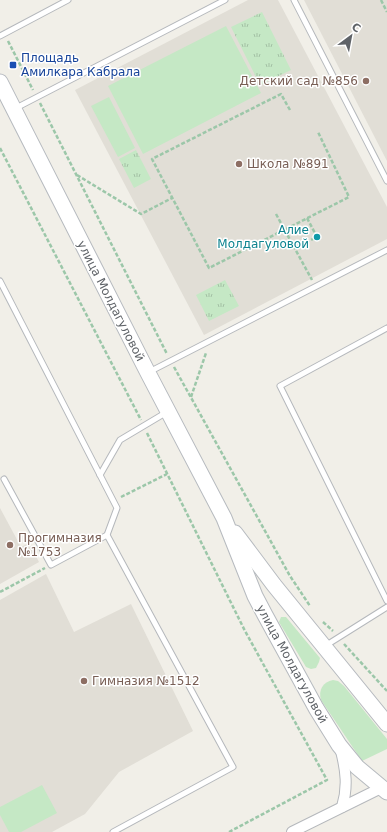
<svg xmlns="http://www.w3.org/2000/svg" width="387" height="832" font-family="'DejaVu Sans',sans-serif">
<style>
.education{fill:#e1ded6}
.grass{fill:#c5e8c5}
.park{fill:url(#park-tufts)}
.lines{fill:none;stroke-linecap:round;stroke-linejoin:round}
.lane-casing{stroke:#b5b8bc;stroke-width:7}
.street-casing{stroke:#b5b8bc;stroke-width:12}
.secondary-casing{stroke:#b6babf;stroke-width:17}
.path{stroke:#9cc7a9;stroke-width:2.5;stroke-dasharray:4 2;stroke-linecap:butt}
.lane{stroke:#fff;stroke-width:5}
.street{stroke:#fff;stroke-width:10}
.secondary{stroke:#fff;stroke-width:15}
.transit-dot{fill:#1a4fb4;stroke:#fff;stroke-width:1.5}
.education-dot{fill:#8d6e63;stroke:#fff;stroke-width:1.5}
.culture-dot{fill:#0f9aa8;stroke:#fff;stroke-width:1.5}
.labels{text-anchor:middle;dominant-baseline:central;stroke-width:3;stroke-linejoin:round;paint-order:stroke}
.transit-label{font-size:12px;fill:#164399;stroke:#fff;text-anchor:start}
.education-label{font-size:12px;fill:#785e54;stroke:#fff;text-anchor:start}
.culture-label{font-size:12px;fill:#0d838f;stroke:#fff;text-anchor:end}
.street-label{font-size:12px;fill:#5f6368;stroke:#fff}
</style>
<defs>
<pattern id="park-tufts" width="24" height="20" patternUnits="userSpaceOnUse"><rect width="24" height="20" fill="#c5e8c5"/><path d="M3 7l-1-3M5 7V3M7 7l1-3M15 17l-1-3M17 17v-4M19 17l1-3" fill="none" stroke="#a3c0a4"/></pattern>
</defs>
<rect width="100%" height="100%" fill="#f1efe8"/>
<g class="education">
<polygon points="248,0 278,0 387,207 387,239 204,335 75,90"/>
<polygon points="304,0 387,0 387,161"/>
<polygon points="0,508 21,547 29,543 39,562 0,584"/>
<polygon points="46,574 74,632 131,604 193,731 119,772 85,814 52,832 0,832 0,600"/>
</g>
<g class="grass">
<polygon points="226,26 261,93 143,154 108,86"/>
<polygon points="109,97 135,148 118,157 91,106"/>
<polygon points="281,617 286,617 320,658 319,662 316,668 311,669 306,667 279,622"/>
<path d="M333,680L338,681L344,686L387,739V749L362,761L321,700C318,690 323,682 333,680Z"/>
<polygon points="42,785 57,813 21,832 9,832 0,815 0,807"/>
</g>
<g class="park">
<polygon points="262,12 291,70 260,85 231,27"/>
<polygon points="136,150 151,179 134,188 119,159"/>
<polygon points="225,280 239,306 209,321 196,295"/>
</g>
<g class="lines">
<g class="lane-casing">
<g id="lane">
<polyline points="294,0 387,181"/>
<polyline points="0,36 68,0"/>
<polyline points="16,108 225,0"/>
<polyline points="0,281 117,508 107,535 51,565 4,479"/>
<polyline points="387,328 280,386 387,601"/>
<polyline points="149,372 387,250"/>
<polyline points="100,475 120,440 167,412"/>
<polyline points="107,535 233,767 113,832"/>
<polyline points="325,646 387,607"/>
</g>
</g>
<g class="street-casing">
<g id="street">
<path d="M341,751C346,771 348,787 342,807"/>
<polyline points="292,832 381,788"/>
</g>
</g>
<g class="secondary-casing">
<g id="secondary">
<polyline points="0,82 148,373 224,518 255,596 265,615 316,708 339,745 357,767 387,792"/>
<polyline points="235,533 274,585 387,724"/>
</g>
</g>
<g class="path">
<polyline points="381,0 387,12"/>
<polyline points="8,41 33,90"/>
<polyline points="40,103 167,354"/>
<polyline points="290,110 281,94 152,159 209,268 349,197 318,132"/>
<polyline points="0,148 141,420"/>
<polyline points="77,175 141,214 172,198"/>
<polyline points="276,214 312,280"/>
<polyline points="295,248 317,237 307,218"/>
<polyline points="174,367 290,576 310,606"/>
<polyline points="191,397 206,353"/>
<polyline points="147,433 245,631 327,780 229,832"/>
<polyline points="121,497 167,474"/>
<polyline points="0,592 45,568"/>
<polyline points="323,622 333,631"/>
<polyline points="344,644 387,691"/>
</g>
<use href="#lane" class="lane"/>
<use href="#street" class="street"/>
<use href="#secondary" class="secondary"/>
</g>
<rect class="transit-dot" x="9" y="61" width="8" height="8" rx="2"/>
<g class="education-dot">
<circle cx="366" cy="81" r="4"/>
<circle cx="239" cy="164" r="4"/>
<circle cx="10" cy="545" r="4"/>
<circle cx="84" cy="681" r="4"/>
</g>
<circle class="culture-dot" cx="317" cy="237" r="4"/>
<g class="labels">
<g class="transit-label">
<text x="21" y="58">Площадь<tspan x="21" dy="14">Амилкара Кабрала</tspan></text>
</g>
<g class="education-label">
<text x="358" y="81" text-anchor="end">Детский сад №856</text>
<text x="247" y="164">Школа №891</text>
<text x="18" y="538">Прогимназия<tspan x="18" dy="14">№1753</tspan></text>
<text x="92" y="681">Гимназия №1512</text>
</g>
<g class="culture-label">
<text x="309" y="230">Алие<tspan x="309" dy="14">Молдагуловой</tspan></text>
</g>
<g class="street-label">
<text transform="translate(111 301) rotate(63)">улица Молдагуловой</text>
<text transform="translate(292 664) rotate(61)">улица Молдагуловой</text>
</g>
</g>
<g transform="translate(351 36) rotate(32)" stroke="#ffffff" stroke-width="3" paint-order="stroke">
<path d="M0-3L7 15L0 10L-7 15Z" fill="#5f6368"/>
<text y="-6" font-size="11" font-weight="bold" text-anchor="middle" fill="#5f6368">С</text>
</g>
</svg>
